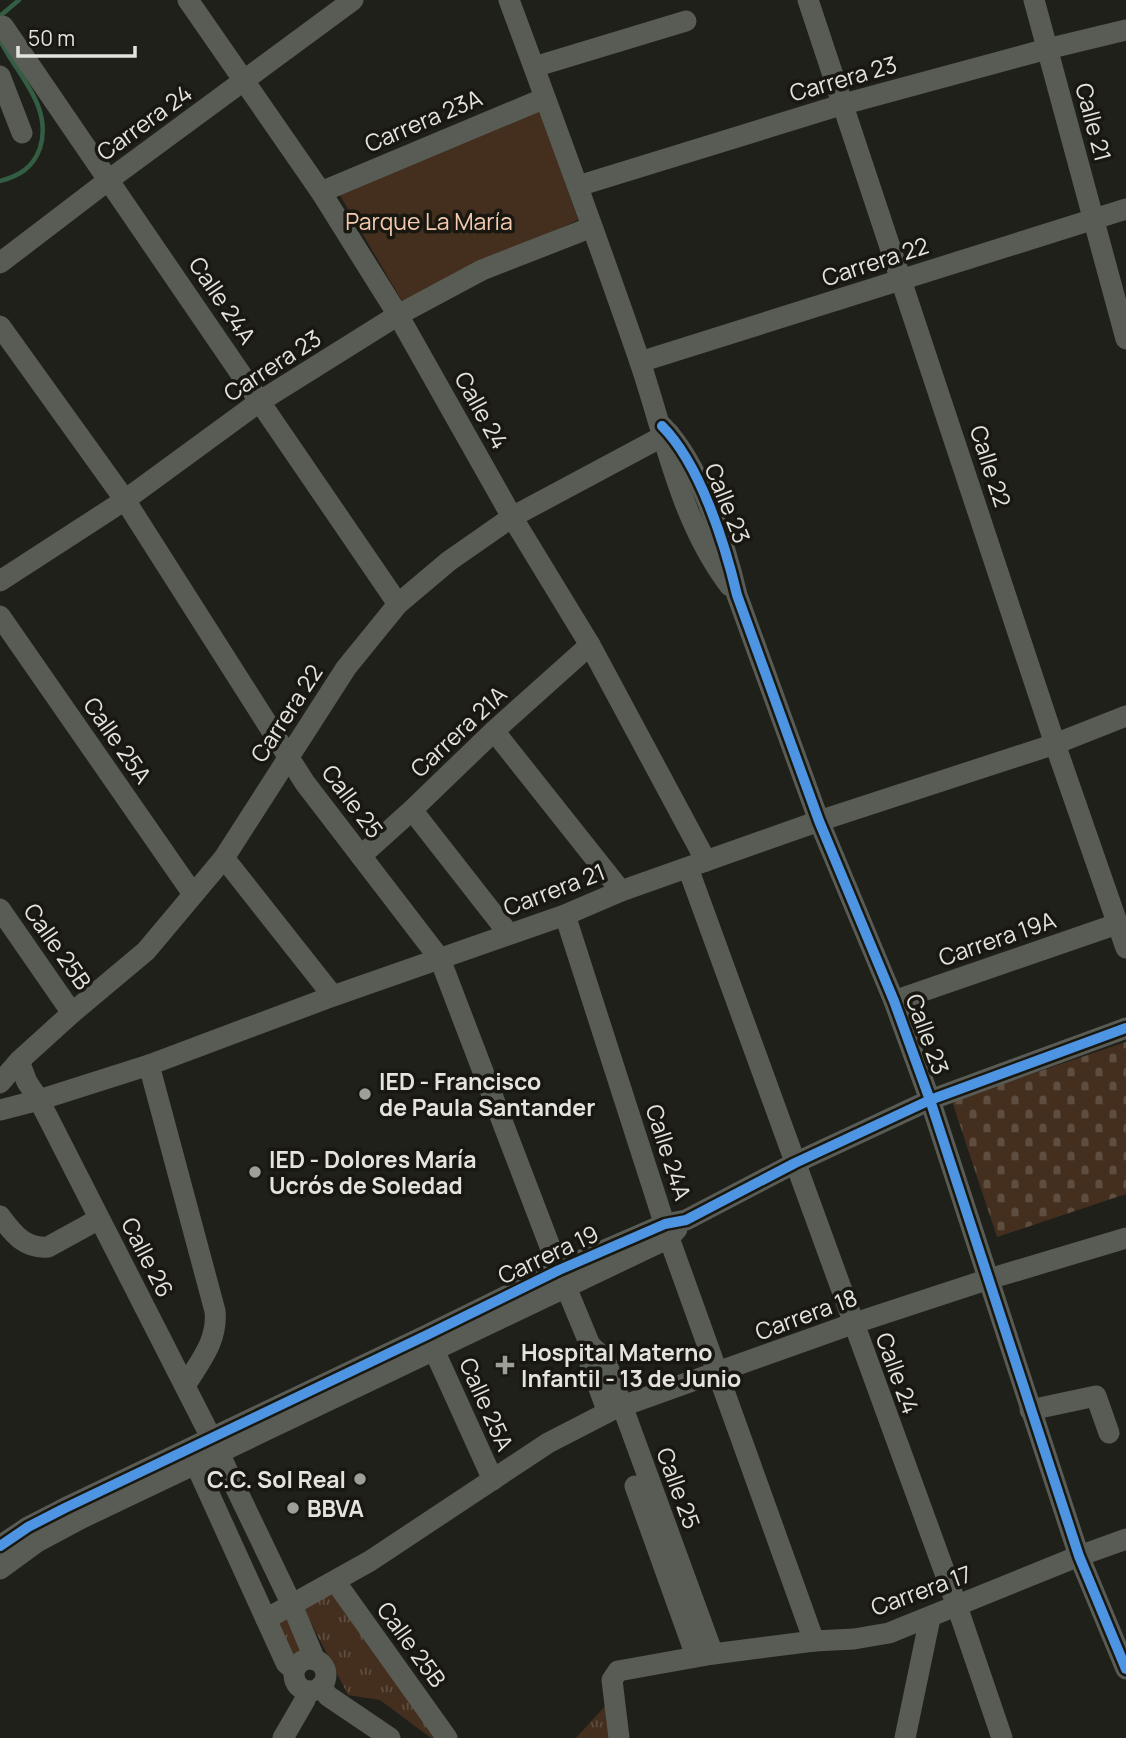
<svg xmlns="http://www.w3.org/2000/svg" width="1126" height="1738" font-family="Manrope,sans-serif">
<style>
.grass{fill:url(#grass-tufts)}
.cemetery{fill:url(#cemetery-stones)}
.park{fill:#442f1f}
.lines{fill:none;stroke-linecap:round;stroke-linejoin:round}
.stream{stroke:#335e43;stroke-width:4.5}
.minor{stroke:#585c54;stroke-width:21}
.cycleway-casing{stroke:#191810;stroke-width:15}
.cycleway{stroke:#4d94e3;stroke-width:10}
.poi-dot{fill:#9f9f9a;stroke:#191810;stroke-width:2.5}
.labels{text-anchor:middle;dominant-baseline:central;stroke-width:7;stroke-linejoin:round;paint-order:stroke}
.street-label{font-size:23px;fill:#e4e3de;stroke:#191810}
.park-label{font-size:23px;fill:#f5cab0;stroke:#191810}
.poi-label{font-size:23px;font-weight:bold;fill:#e4e3de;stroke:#191810;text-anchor:start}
</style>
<defs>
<pattern id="grass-tufts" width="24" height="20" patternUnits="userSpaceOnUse" patternTransform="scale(1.75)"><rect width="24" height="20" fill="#442f1f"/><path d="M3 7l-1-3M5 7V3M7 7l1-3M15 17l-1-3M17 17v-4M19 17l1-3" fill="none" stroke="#5f4d3f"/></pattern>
<pattern id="cemetery-stones" width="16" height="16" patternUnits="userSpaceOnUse" patternTransform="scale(1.75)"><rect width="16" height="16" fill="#442f1f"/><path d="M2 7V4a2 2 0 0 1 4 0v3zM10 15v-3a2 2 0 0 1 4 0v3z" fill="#5f4d3f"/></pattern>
</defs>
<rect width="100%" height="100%" fill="#20201b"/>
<g class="grass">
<polygon points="334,1589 442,1738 431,1738 380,1700 348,1695 303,1607"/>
<polygon points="286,1615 302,1654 300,1656 294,1655 276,1618"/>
<polygon points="606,1705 611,1738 576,1738"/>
</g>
<polygon class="cemetery" points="1126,1042 1126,1194 997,1237 952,1101"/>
<polygon class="park" points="539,108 578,220 402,301 338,192"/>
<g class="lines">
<g class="stream">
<polyline points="0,16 19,0"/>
<path d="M0,40C17,75 53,106 40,148C33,168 19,176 0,181"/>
</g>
<g class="minor">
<polyline points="188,0 321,192 398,315 512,517 590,645 706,861"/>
<path d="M509,0C554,121 599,243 641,365C666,440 681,522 730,586"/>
<polyline points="808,0 1055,744 1126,948"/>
<polyline points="1034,0 1126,339"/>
<polyline points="3,26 398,604"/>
<polyline points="534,67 686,21"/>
<polyline points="0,76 22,133"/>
<polyline points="578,186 844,104 1047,49 1126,30"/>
<polyline points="321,192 545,98"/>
<polyline points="0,263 110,179 353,0"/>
<polyline points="0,326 125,500 305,783 440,959 559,1270 590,1345 605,1359 713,1654"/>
<polyline points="640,362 1126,209"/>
<path d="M662,426C700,464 725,544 737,595L819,821L894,1001L930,1100L1079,1556L1126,1669"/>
<polyline points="0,581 125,500 259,402 398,315 482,270 592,227"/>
<polyline points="0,616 193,894"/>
<polyline points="494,731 621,891"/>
<polyline points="412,810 509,934"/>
<polyline points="361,856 412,810 494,731 590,645"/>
<polyline points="224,858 333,996"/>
<polyline points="688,868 957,1606 1002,1738"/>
<polyline points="0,909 72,1013"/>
<polyline points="565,915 669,1238 814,1641"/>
<polyline points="894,1001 1117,924"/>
<polyline points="19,1061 27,1082 39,1100 218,1451 292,1605 315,1660"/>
<path d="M149,1065L215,1311C218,1341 200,1361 185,1386"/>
<polyline points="0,1083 19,1061 72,1013 146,951 224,858 346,668 398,604 449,561 512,517 669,433"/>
<polyline points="0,1110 39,1100 149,1065 333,996 565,915 621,891 819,821 1055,744 1126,716"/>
<path d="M0,1216C13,1233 24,1249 48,1247L99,1219"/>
<polyline points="590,1345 590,1364 607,1410"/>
<polyline points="434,1350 493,1480"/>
<polyline points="1030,1410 1096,1396 1109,1433"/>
<polyline points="203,1452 195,1463 286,1663 294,1670"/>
<polyline points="635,1486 696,1656"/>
<polyline points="0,1546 28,1527 65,1508 427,1335 559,1270 665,1224 686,1220 795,1163 930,1100 1126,1028"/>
<polyline points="0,1569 37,1542 82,1518 669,1238 677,1229"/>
<polyline points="335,1581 447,1738"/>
<polyline points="266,1619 370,1561 548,1443 614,1409 852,1324 989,1279 1126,1238"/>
<circle cx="310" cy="1675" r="16"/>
<polyline points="321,1686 328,1696 390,1738"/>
<polyline points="283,1738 305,1700 307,1691"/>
<polyline points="619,1738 612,1680 618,1671 713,1654 814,1641 854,1639 889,1633 1079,1556 1126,1539"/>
<polyline points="905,1738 930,1618"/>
</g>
<g class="cycleway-casing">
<g id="cycleway">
<path d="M662,426C700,464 725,544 737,595L819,821L894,1001L930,1100L1079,1556L1126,1669"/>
<polyline points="0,1546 28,1527 65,1508 427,1335 559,1270 665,1224 686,1220 795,1163 930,1100 1126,1028"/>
</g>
</g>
<use href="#cycleway" class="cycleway"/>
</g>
<g class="poi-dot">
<circle cx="365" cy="1094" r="7"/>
<circle cx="255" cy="1172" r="7"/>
<path d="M501.5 1354.5h7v7h7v7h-7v7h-7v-7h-7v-7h7z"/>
<circle cx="360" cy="1479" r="7"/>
<circle cx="293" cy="1508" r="7"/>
</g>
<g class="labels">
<g class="street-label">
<text transform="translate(843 78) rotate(-16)">Carrera 23</text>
<text transform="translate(423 120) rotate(-23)">Carrera 23A</text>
<text transform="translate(144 122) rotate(-36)">Carrera 24</text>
<text transform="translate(1094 122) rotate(75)">Calle 21</text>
<text transform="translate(875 261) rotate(-18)">Carrera 22</text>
<text transform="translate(223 300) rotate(56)">Calle 24A</text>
<text transform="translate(272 365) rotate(-33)">Carrera 23</text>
<text transform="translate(482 410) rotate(61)">Calle 24</text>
<text transform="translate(991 466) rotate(72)">Calle 22</text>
<text transform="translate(728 503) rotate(68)">Calle 23</text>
<text transform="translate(286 713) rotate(-57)">Carrera 22</text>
<text transform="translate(458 731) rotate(-43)">Carrera 21A</text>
<text transform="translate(118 740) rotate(55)">Calle 25A</text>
<text transform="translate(353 801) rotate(53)">Calle 25</text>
<text transform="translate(554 889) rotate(-21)">Carrera 21</text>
<text transform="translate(997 938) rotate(-19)">Carrera 19A</text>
<text transform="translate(58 946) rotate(55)">Calle 25B</text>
<text transform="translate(928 1034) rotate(70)">Calle 23</text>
<text transform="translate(669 1152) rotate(72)">Calle 24A</text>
<text transform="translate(548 1254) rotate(-25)">Carrera 19</text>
<text transform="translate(148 1257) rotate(63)">Calle 26</text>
<text transform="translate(806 1314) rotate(-20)">Carrera 18</text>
<text transform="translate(898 1373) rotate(70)">Calle 24</text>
<text transform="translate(487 1404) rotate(66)">Calle 25A</text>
<text transform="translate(679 1488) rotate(70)">Calle 25</text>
<text transform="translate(921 1590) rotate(-20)">Carrera 17</text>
<text transform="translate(412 1644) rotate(54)">Calle 25B</text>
</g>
<g class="park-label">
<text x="429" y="221">Parque La María</text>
</g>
<g class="poi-label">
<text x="379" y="1081">IED - Francisco<tspan x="379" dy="26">de Paula Santander</tspan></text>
<text x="269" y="1159">IED - Dolores María<tspan x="269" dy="26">Ucrós de Soledad</tspan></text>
<text x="521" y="1352">Hospital Materno<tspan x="521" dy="26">Infantil - 13 de Junio</tspan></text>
<text x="346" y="1479" text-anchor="end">C.C. Sol Real</text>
<text x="307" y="1508">BBVA</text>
</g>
</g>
<path d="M18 46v10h117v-10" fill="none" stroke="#e4e3de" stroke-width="3.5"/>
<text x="28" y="46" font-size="21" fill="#e4e3de" stroke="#191810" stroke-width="5" paint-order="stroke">50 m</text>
</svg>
